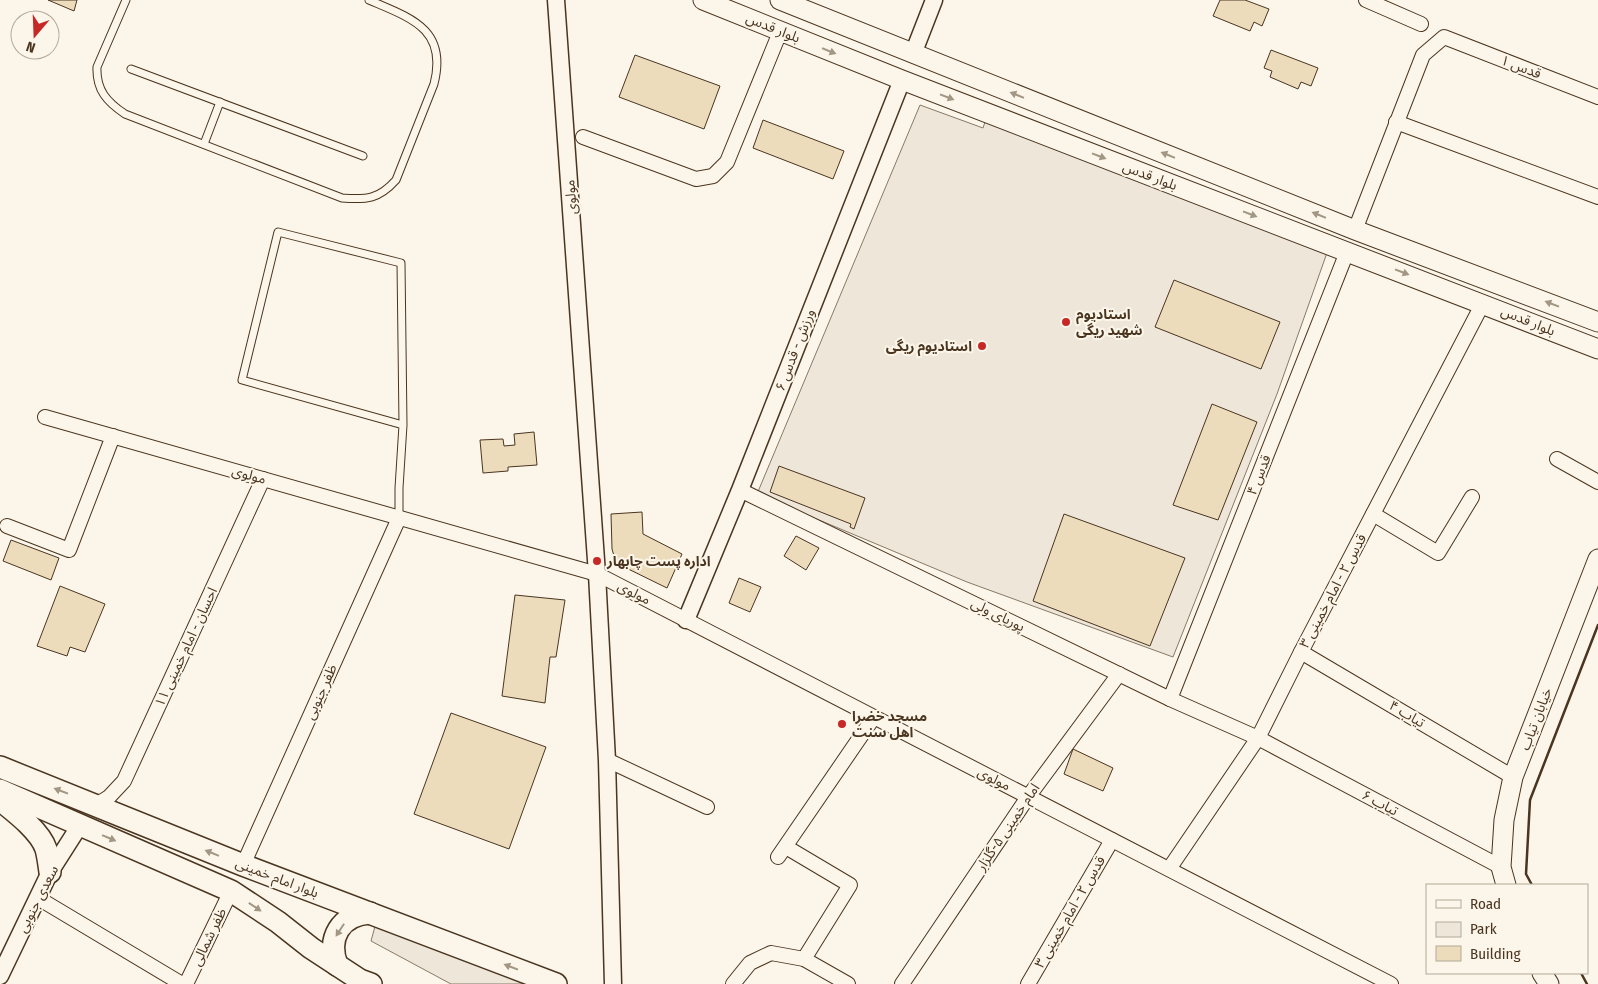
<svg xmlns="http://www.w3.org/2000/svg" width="1598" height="984" font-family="'Fira Sans Condensed','Noto Sans Arabic',sans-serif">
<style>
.green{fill:#ede6d9;stroke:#887966}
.building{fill:#ecdcbc;stroke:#4a3520}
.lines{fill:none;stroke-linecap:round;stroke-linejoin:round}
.service-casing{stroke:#4a3520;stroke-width:9}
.minor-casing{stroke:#4a3520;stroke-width:16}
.tertiary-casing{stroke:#4a3520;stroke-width:19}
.secondary-casing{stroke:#4a3520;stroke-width:21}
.primary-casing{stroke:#4a3520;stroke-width:24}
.service{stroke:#fbf6e9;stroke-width:7}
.minor{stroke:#fbf6e9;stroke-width:14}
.tertiary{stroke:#fbf6e9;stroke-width:16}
.secondary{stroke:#fbf6e9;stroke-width:19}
.primary{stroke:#fbf6e9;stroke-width:21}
.wall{stroke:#4a3520;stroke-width:2.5}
.oneway{fill:#a29684}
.poi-dot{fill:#c62828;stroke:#fbf6e9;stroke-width:2}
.labels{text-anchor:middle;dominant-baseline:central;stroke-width:4;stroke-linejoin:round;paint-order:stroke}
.street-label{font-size:14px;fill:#4a3520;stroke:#fbf6e9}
.poi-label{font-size:14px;font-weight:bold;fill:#4a3520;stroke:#fbf6e9;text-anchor:start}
</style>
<rect width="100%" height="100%" fill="#fbf6e9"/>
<g class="green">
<polygon points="920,105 983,128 987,116 1328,250 1277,394 1173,657 967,582 757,494"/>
<polygon points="377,919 536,984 451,984 371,941"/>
</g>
<g class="building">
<polygon points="48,0 77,0 74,11"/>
<polygon points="1220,0 1245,0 1269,9 1262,26 1254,22 1250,31 1213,16"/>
<polygon points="1271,50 1318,68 1311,86 1301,82 1298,89 1270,77 1272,71 1264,68"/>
<polygon points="635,55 720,86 704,129 619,97"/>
<polygon points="763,120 844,151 833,179 753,148"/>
<polygon points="1174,280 1280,322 1261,369 1155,327"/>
<polygon points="1212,404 1257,422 1218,520 1173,505"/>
<polygon points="534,432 537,465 508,467 508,471 483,473 480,440 503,439 504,446 515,445 514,434"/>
<polygon points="779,466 865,498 854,529 850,527 851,524 770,492"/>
<polygon points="642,512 643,534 682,554 667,588 616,563 612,549 611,514"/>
<polygon points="1064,514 1185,558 1150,646 1033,601"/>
<polygon points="796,536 819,548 806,570 784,556"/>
<polygon points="11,540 59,558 51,580 3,561"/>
<polygon points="739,578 761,587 750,612 729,603"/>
<polygon points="60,586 105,604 85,652 70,647 67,656 37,646"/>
<polygon points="515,595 565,600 556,657 550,657 545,703 502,696"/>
<polygon points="451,713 546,747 509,849 414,814"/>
<polygon points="1073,749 1113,768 1103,791 1064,774"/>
</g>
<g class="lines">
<g class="service-casing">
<g id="service">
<path d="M126,0L97,67C96,90 107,102 125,114L342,198C367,200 379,199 396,180L434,84C448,29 411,18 369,0"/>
<polyline points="131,69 363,156"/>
<polyline points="204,144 220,102"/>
<polyline points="399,518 399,488 403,425 401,263 278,232 242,380 403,425"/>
</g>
</g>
<g class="minor-casing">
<g id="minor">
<polyline points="1366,0 1421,24"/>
<polyline points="1396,122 1598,197"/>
<polyline points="583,137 696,179 713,176 727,162 780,32"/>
<polyline points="1355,230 1423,55 1444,37 1598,97"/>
<polyline points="45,417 597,574 1391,984"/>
<polyline points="1557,459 1598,482"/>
<polyline points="740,490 1170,699 1258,738 1501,867"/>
<polyline points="1373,514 1438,553 1472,497"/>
<polyline points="7,526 69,550 113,436"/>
<polyline points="1301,652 1513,777"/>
<polyline points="1170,699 1347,252"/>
<polyline points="607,760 707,807"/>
<polyline points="96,805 109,797 124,781 263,479"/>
<polyline points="786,847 850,885 804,959"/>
<polyline points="778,857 874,717"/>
<polyline points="243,865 399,518"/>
<polyline points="1169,869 1258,738 1301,652 1483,303"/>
<polyline points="38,898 182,984"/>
<polyline points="186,984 231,891"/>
<polyline points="733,984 750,963 771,953 804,959 848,984"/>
<polyline points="902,984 1028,797 1119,674"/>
<polyline points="1028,984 1112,840"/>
</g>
</g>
<g class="tertiary-casing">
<g id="tertiary">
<polyline points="556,0 597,574 607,760 613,984"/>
<polyline points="913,54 934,0"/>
<polyline points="686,620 740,490 902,80"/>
<polyline points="0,976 50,872 80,825"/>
</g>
</g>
<g class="secondary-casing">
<g id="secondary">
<polyline points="703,0 902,80 1598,349"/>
<polyline points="780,0 1355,230 1598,322"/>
<polyline points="1506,885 1501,867 1504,820 1513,777 1598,559"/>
<polyline points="1542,973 1549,984"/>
</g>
</g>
<g class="primary-casing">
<g id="primary">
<polyline points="0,767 243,865 556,984"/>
<polyline points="0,790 231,891 278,922 311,948 360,980 371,984"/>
<path d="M0,800C15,812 40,831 46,849C48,856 49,865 50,872"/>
<path d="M337,965C327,938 340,915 370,913"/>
</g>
</g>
<use href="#service" class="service"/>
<use href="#minor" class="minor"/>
<use href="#tertiary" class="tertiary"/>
<use href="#secondary" class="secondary"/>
<use href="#primary" class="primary"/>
<g class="wall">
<polyline points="1532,885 1526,874 1530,800 1598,625"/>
<polyline points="1581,973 1587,984"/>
</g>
</g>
<defs><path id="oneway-solid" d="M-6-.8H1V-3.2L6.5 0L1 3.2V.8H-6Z" transform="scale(1.25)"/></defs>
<g class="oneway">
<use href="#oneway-solid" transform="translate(829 51) rotate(22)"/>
<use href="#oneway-solid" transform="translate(1017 95) rotate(-158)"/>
<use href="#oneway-solid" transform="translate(947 97) rotate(21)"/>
<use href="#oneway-solid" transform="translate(1168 155) rotate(-158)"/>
<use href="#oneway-solid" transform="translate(1099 156) rotate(21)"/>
<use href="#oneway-solid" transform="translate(1250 214) rotate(21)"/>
<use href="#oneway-solid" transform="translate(1319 215) rotate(-158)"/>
<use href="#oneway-solid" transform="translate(1402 272) rotate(21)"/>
<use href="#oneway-solid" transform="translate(1552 304) rotate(-159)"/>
<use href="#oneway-solid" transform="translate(61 791) rotate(-159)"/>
<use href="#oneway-solid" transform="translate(109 838) rotate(23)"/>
<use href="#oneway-solid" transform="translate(212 853) rotate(-158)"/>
<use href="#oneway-solid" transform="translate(255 907) rotate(34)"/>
<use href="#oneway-solid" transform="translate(340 930) rotate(123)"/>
<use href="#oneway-solid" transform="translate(511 967) rotate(-159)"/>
</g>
<g class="poi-dot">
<circle cx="1066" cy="322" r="5"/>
<circle cx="982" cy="346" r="5"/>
<circle cx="597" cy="561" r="5"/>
<circle cx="842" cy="724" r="5"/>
</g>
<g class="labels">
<g class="street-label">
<text transform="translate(773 28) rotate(22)">بلوار قدس</text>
<text transform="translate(1521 67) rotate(21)">قدس ۱</text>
<text transform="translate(1150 176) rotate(21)">بلوار قدس</text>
<text transform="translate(571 197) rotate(-94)">مولوی</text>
<text transform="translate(1528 321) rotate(22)">بلوار قدس</text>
<text transform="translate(795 350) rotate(-69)">ورزش - قدس ۶</text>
<text transform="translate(249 475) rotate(16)">مولوی</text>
<text transform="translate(1259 475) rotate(-68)">قدس ۴</text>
<text transform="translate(1333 591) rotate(-62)">قدس ۲ - امام خمینی ۳</text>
<text transform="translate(634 593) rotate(27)">مولوی</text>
<text transform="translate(998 615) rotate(26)">پوریای ولی</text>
<text transform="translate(186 647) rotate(-65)">احسان - امام خمینی ۱۱</text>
<text transform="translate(321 692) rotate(-66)">ظفر جنوبی</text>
<text transform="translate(1407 714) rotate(31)">تیاب ۴</text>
<text transform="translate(1536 719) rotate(-69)">خیابان تیاب</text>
<text transform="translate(994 779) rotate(27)">مولوی</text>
<text transform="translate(1380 803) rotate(28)">تیاب ۶</text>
<text transform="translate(1008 827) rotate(-56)">امام خمینی ۵-گلزار</text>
<text transform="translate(277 878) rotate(21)">بلوار امام خمینی</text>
<text transform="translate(38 899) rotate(-63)">سعدی جنوبی</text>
<text transform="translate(1070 912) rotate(-60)">قدس ۲ - امام خمینی ۳</text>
<text transform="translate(209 937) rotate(-64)">ظفر شمالی</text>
</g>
<g class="poi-label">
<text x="1076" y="314">استادیوم<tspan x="1076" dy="16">شهید ریگی</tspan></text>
<text x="972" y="346" text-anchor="end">استادیوم ریگی</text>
<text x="607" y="561">اداره پست چابهار</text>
<text x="852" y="716">مسجد خضرا<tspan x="852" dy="16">اهل سنت</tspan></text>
</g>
</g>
<rect x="1426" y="884" width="162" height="90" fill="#fbf6e9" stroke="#b4a999"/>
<rect x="1436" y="900" width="25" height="8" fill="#fbf6e9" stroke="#b4a999"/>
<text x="1470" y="909" font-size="15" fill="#4a3520">Road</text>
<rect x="1436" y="922" width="25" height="15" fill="#ede6d9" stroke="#b4a999"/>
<text x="1470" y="934" font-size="15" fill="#4a3520">Park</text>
<rect x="1436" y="946" width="25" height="15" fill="#ecdcbc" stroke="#b4a999"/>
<text x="1470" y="959" font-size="15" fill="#4a3520">Building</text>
<g transform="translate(35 35) rotate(199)"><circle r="24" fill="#fbf6e9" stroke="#b4a999"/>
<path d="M0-4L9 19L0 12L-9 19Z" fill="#c62828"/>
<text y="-8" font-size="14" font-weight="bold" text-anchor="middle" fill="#4a3520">N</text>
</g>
</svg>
